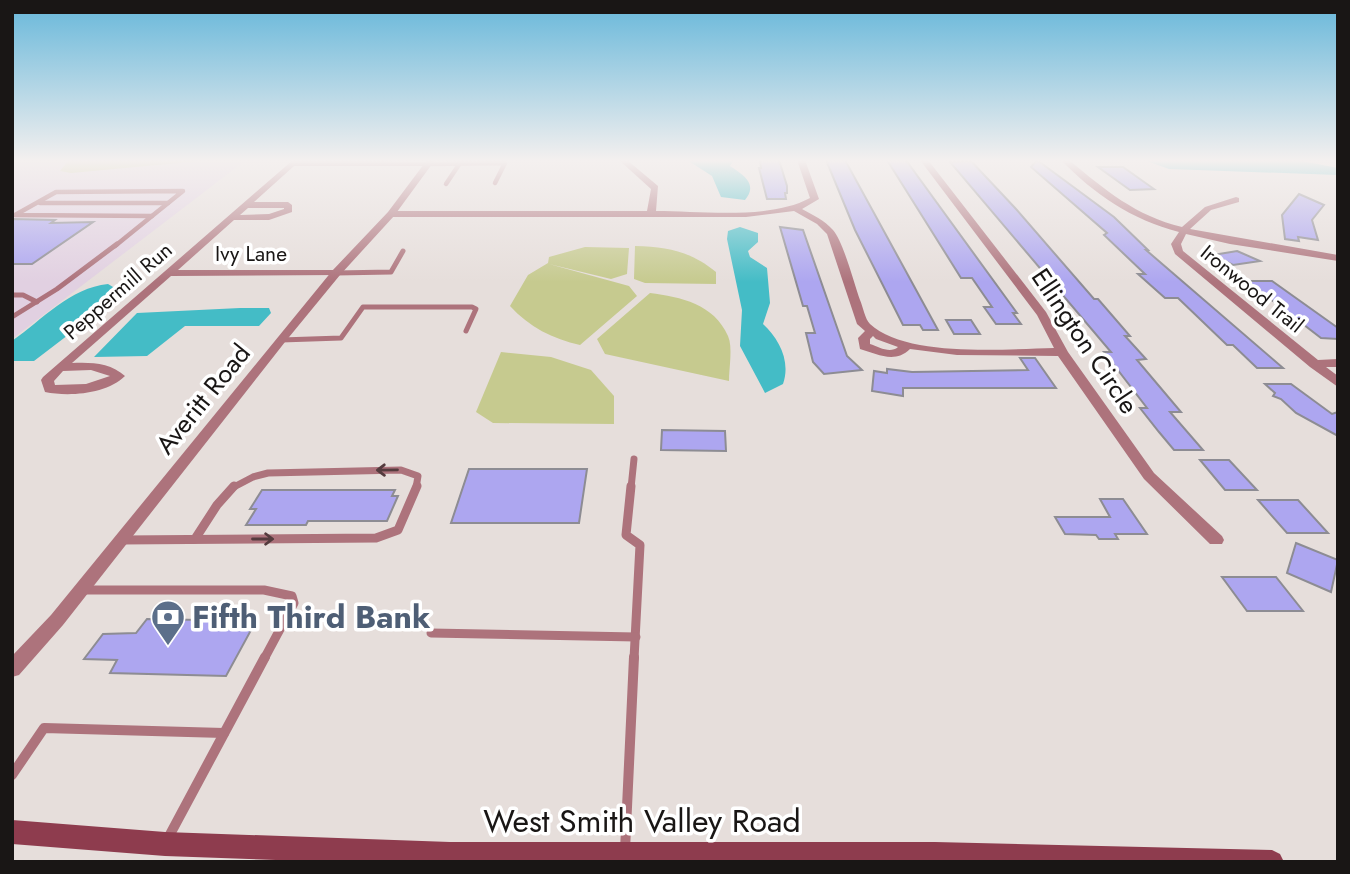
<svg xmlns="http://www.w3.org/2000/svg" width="1350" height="874" font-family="Jost,sans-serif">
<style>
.education{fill:#e1d0e1}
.green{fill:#c6ca8f}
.water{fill:#44bcc6}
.building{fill:#ada6f0;stroke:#8d8c93;stroke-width:2}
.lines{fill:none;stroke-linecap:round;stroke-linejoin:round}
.service-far4{stroke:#ad737c;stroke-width:4.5}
.service-far3{stroke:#ad737c;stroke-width:5}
.service-far2{stroke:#ad737c;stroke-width:7}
.service-far1{stroke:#ad737c;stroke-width:9}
.service{stroke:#ad737c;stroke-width:10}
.minor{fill:#ad737c;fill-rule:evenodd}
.tertiary{fill:#ad737c;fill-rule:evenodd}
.secondary{fill:#8e3c4e;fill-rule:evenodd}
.oneway{stroke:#543b3e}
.labels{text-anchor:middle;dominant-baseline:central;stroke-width:7;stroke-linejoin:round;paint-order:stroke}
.far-street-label{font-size:21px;fill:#191615;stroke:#fff}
.street-label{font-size:26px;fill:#191615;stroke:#fff}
.near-service-label{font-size:32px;font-weight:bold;fill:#4e5e75;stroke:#fff;text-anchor:start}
.near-street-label{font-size:32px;fill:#191615;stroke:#fff}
</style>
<rect width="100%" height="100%" fill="#e6dedb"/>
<polygon class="education" points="12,160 246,160 12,339"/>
<g class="green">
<polygon points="69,160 211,160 71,173 60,171"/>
<path d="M635,246C668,247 690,251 716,272V284L645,283L634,279Z"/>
<path d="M585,247L629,248L627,274L611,279L549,264L629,286L637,296L580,345C553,339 529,327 510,306L528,275L548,263L549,257Z"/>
<path d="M650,293C681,297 714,304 728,336C733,347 729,368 729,381L605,354L597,339Z"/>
<polygon points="501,352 551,357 591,370 614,396 614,424 493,423 476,412"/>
</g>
<g class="water">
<path d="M687,160H734L730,166C742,174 759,184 745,200L721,197L712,176Z"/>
<polygon points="1144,160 1297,160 1338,168 1338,175 1169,169"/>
<path d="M740,227L758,233V242L748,251L750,257L767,268L770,303L763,324C779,339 791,361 783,384L765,393L740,346L742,310L727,239L728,231Z"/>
<path d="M108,284L123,293L34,361H12V341C43,319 70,288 108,284Z"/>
<polygon points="240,308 269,308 271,313 259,326 185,326 147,356 94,357 137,313"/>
</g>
<g class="building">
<polygon points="760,160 779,160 787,186 787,193 785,193 786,199 767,199 759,168 761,168"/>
<polygon points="826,160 845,160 938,330 923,330 920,325 903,325 855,230"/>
<polygon points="887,160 904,160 908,163 1017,313 1013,313 1021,324 996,324 984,307 992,307 972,278 961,278"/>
<polygon points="1037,160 1114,217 1148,250 1146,250 1283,368 1257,368 1233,345 1227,345 1178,298 1165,298 1138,274 1145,274 1104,235 1107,233 1031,167"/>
<polygon points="971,161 1016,209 1094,299 1098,299 1130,336 1125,336 1146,359 1137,360 1181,412 1170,412 1203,450 1174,450 1159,432 1140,408 1147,408 1104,352 1111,352 950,162"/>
<polygon points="1098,167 1123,167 1154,189 1130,190"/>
<polygon points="1299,194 1324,205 1312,220 1318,240 1298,237 1299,241 1285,239 1282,215"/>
<polygon points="12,219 55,220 51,223 93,222 32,264 12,264"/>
<polygon points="780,227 803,230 847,356 862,370 824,374 813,362 806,333 815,333 807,306 803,306"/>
<polygon points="1237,251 1260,261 1233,265 1213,255"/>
<polygon points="1247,281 1272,281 1338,328 1338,339 1321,338"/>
<polygon points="946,320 971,320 980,334 954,334"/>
<polygon points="1020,358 1035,358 1056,388 903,388 903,396 872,391 874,371 887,373 887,369 912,372 1028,370"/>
<polygon points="1265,384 1291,384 1332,414 1338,412 1338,436 1296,413 1281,399 1273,396 1275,393"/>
<polygon points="662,430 725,431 726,451 661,450"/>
<polygon points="1200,460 1229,460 1257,490 1225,490"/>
<polygon points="469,469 587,469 579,523 451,523"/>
<polygon points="262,490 395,490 392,496 398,496 387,521 308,521 306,525 246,525 256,509 250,509"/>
<polygon points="1100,499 1123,499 1147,534 1115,534 1118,539 1099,539 1096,535 1065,534 1055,517 1110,517"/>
<polygon points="1258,500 1298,500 1328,533 1287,533"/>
<polygon points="1296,543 1338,560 1331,592 1287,573"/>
<polygon points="1222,577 1276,577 1303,611 1247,611"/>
<polygon points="147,619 256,621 226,676 110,673 117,660 84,659 103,634 136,633"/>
</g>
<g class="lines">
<g class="service-far4">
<polyline points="428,164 505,163 495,183"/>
<polyline points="446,184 460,163"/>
<polygon points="183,191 152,216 15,215 56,192"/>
<polyline points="40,203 168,203"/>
<polyline points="115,246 152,216"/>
</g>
<g class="service-far3">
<polyline points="336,273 391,272 403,251"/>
<polyline points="12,295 23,295 37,302"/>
<polyline points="12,317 57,289 117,244"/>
<polyline points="281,340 341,338 363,307 472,307 476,309 466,331"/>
</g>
<g class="service-far2">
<polyline points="232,488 253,477 268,473 401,470 418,476 416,488"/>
<polyline points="631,488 634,459"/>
</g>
<g class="service-far1">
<polyline points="631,486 626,535 640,545 634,659"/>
<polyline points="195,539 217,505 234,486"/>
<polyline points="122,540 376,538 398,530 417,486"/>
<polyline points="84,590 264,590 292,596 294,603 264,659"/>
<polyline points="431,633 636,637"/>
</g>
<g class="service">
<polyline points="12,775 44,728 224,733"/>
<polyline points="167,840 265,657"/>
<polyline points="625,850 634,657"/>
</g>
<g class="minor">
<path d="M293,160L428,162L432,164L428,166H294L254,202H288L292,205V212L269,220H234L178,270H336L341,273L340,275L171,276L72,363C91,362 111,363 125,376C107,394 69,397 45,392L41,380L43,377ZM248,208H284V209L269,214L240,215ZM91,370L110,376L86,384L55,385L54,381L63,371Z"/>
<path d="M619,160H627L658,186L656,211C702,211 769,220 810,198L797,160H805L819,199L802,209C813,215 824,220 833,230C843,241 854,283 860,300C863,307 865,319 870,324C906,358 1007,349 1054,348L1037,315L920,160H928L1046,312L1068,352L1154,473L1222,536L1224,540L1222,544H1210L1144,479L1058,356L957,355L910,349C895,364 877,354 860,349L858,338L865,331L857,324L827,234L817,224L794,211L746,217H391L387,214L391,211H647L651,189ZM873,336L876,339L898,347C890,354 879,347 870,344V339Z"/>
<path d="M1061,160H1069C1105,190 1136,216 1182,227L1205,207L1236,197L1239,198V202L1211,210L1190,229L1338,255V261L1230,244L1186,234L1181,244L1183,251L1318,360L1338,359V367H1326L1338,376V387L1310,367L1175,254L1171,244L1179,232C1132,220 1094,194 1061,160Z"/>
</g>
<polygon class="tertiary" points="427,160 435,160 394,216 340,275 285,342 63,625 19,675 12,677 12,656 51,615 332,271 388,212"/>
<polygon class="secondary" points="12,820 165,832 450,842 935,842 1272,850 1280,854 1284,862 334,862 165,856 12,844"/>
</g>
<defs><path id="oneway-shaft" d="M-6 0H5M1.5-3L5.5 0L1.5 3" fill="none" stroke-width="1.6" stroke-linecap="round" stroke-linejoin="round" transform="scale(1.75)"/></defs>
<g class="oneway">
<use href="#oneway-shaft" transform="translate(387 470) rotate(179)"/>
<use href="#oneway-shaft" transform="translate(263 539)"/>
</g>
<linearGradient id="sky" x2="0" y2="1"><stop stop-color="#66b7da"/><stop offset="0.57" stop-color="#f4f0ef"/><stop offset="1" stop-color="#f4f0ef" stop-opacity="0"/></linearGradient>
<rect width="1350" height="282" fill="url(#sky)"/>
<defs>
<g id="bank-pin" transform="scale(1.75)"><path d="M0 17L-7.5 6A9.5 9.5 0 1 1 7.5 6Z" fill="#5c6f8a" stroke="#fff"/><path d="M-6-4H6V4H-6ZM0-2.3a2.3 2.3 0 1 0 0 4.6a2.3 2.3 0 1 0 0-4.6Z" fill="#fff"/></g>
</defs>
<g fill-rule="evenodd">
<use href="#bank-pin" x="168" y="617"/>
</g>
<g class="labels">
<g class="far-street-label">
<text x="251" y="254">Ivy Lane</text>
<text transform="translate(1252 289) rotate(39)">Ironwood Trail</text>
<text transform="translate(118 291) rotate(-41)">Peppermill Run</text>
</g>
<g class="street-label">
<text transform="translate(1085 341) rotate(56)">Ellington Circle</text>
<text transform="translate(203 399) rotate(-51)">Averitt Road</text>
</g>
<g class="near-service-label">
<text x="192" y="617">Fifth Third Bank</text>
</g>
<g class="near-street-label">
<text x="642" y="821">West Smith Valley Road</text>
</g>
</g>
<rect width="1350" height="874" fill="none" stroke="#191615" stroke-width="28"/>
</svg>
